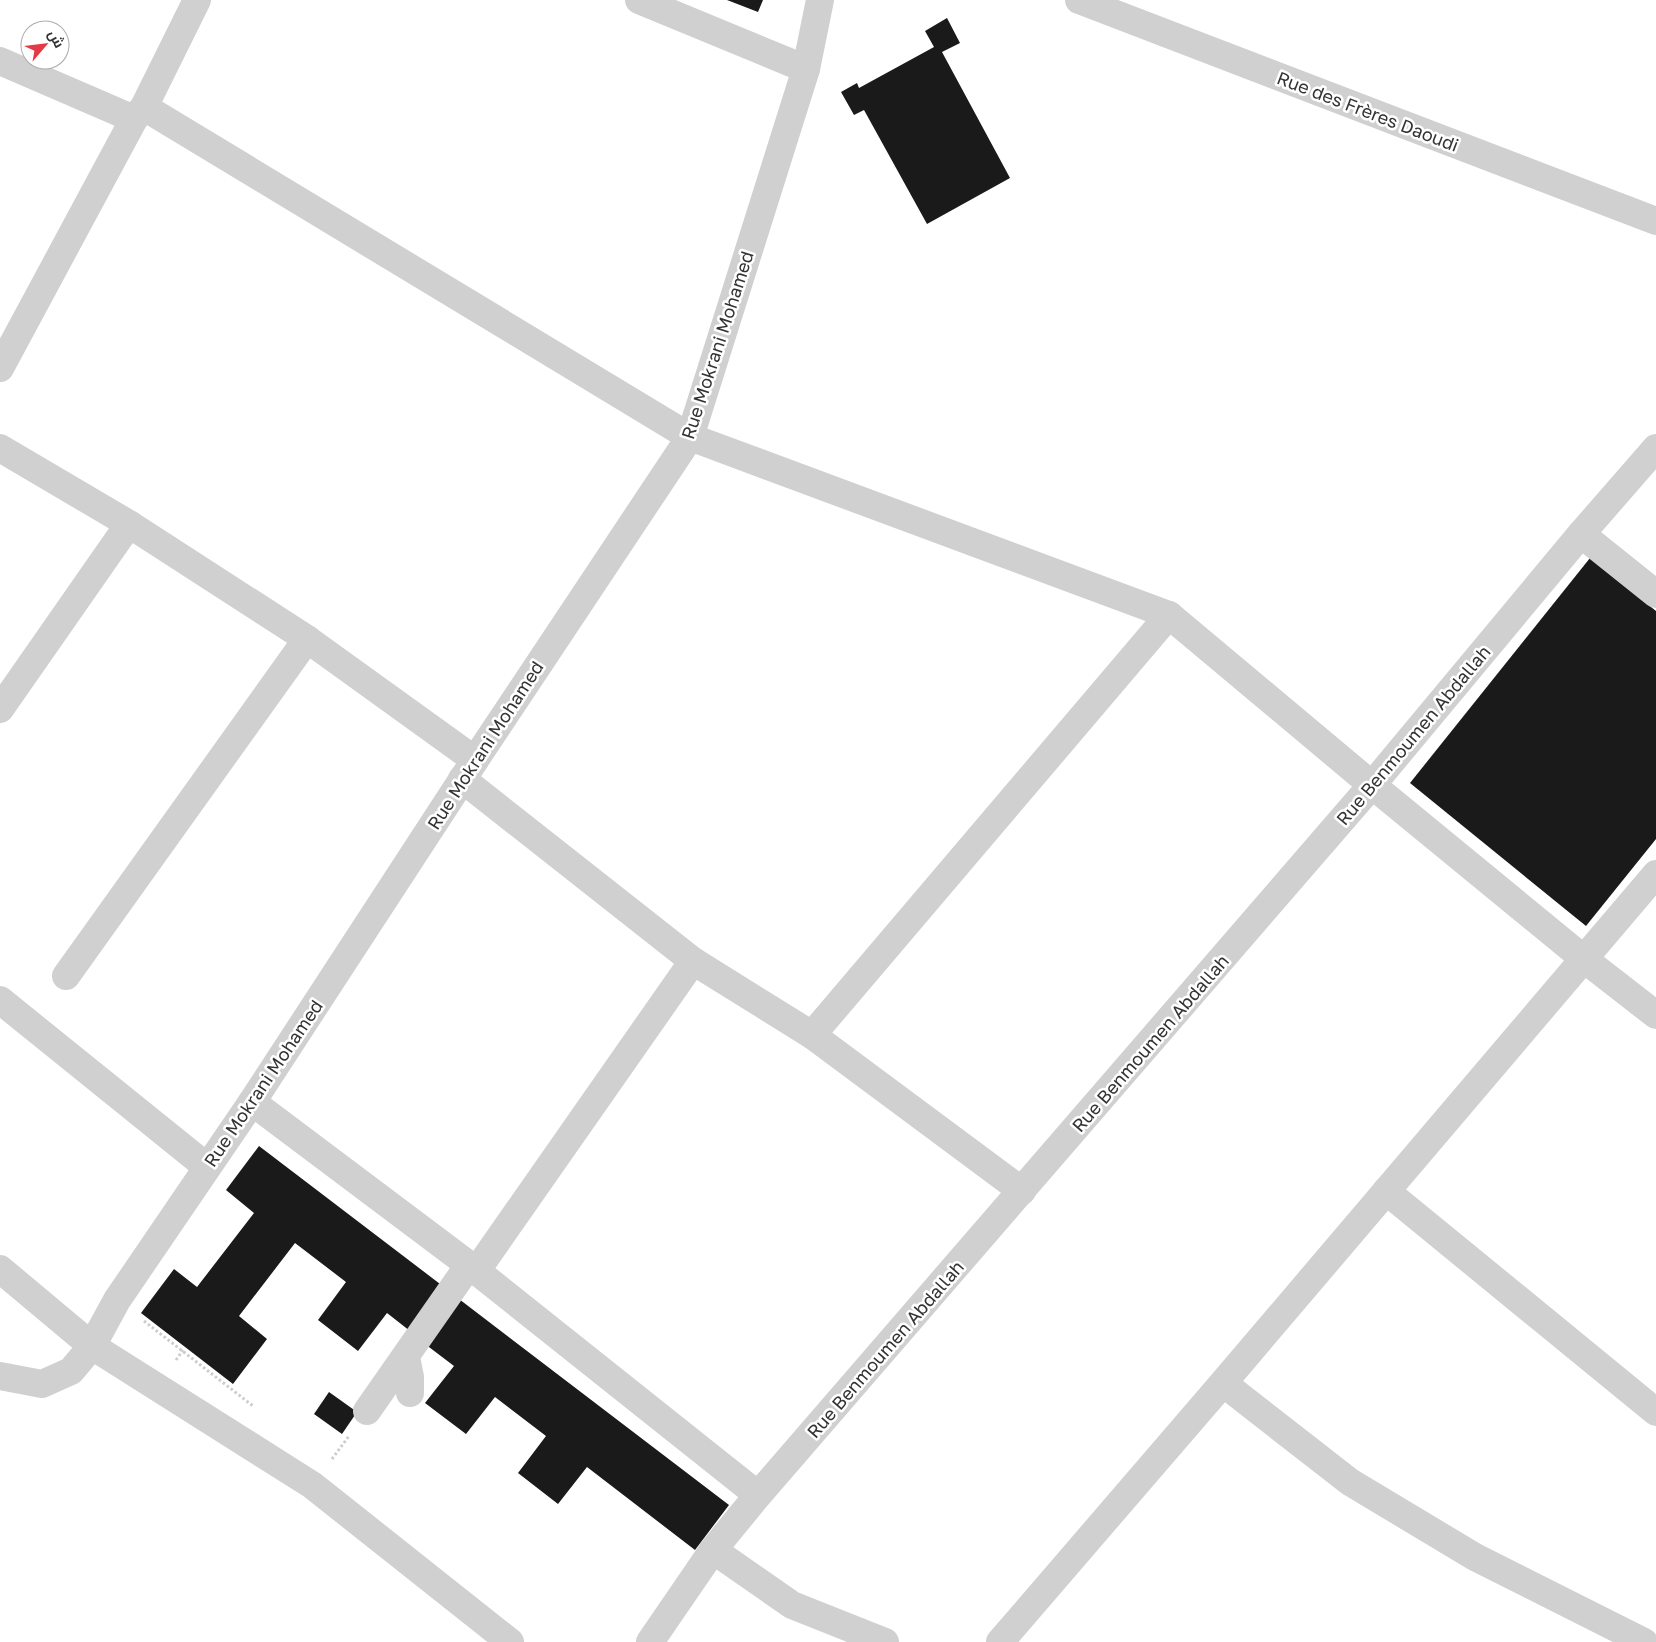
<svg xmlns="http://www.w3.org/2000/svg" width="1656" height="1642" font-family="'Golos Text',Cairo,sans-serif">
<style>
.building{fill:#1a1a1a}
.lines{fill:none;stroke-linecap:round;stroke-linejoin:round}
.path{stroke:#cdcdcd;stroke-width:3;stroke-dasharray:2.5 2.5;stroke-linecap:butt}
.minor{stroke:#d0d0d0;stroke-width:28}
.labels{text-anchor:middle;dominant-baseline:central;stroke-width:5;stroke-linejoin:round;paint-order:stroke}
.street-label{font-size:18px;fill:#333;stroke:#fff}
</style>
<rect width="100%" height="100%" fill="#fff"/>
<g class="building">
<polygon points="727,0 763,0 758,12"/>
<polygon points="947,18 960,43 942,52 1010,178 927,224 864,110 854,115 841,92 857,83 859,88 934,47 925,31"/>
<polygon points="1590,558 1656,611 1656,839 1586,926 1410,783"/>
<polygon points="259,1146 444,1287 410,1331 387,1313 358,1351 318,1320 346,1282 295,1243 239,1316 267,1339 233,1384 141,1313 174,1269 197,1287 254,1213 226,1190"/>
<polygon points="459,1299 729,1505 695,1550 587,1467 558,1504 518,1473 546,1436 495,1397 466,1434 425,1403 454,1366 425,1344"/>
<polygon points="329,1392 357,1412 342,1434 314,1414"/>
</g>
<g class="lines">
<g class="path">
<polyline points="144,1321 253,1406"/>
<polyline points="176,1360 183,1350"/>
<polyline points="332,1459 349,1436"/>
</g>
<g class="minor">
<polyline points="639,0 806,69"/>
<polyline points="1079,0 1656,221"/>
<polyline points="0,61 134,119"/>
<polyline points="144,107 690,437 1169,615 1372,785 1584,959 1656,1015"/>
<polyline points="0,368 134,119 144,107 197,0"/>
<polyline points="0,448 129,524 307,639 475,760"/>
<polyline points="1581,534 1656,594"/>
<polyline points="0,709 129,524"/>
<polyline points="462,779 693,961 812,1035 1022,1191"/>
<polyline points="66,976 307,639"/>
<polyline points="0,1000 207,1167"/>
<polyline points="812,1035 1169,615"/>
<polyline points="252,1102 469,1265 758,1495"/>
<polyline points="1386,1191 1656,1412"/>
<polyline points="0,1269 92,1346 312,1485 510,1642"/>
<polyline points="477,1270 693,961"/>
<polyline points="406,1357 410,1377 410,1393"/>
<polyline points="0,1376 42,1384 71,1371 92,1346 117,1300 252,1102 475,760 690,437 806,69 820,0"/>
<polyline points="1223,1383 1350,1482 1475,1557 1644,1642"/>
<polyline points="367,1411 469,1265"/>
<polyline points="713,1550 792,1605 885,1642"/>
<polyline points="650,1642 713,1550 758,1495 1372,785 1581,534 1656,448"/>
<polyline points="1000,1642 1223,1383 1656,874"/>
</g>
</g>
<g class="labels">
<g class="street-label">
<text transform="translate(1368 111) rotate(21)">Rue des Frères Daoudi</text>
<text transform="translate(717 345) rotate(-72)">Rue Mokrani Mohamed</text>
<text transform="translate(1413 735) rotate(-50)">Rue Benmoumen Abdallah</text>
<text transform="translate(485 745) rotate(-57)">Rue Mokrani Mohamed</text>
<text transform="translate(1150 1043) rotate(-49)">Rue Benmoumen Abdallah</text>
<text transform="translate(263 1083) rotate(-56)">Rue Mokrani Mohamed</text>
<text transform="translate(885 1349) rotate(-49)">Rue Benmoumen Abdallah</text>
</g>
</g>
<g transform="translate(45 45) rotate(62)"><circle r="24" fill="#ffffff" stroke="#adadad"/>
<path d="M0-4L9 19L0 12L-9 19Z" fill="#e63946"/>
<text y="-8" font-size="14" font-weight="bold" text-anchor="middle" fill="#333333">ش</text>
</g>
</svg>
